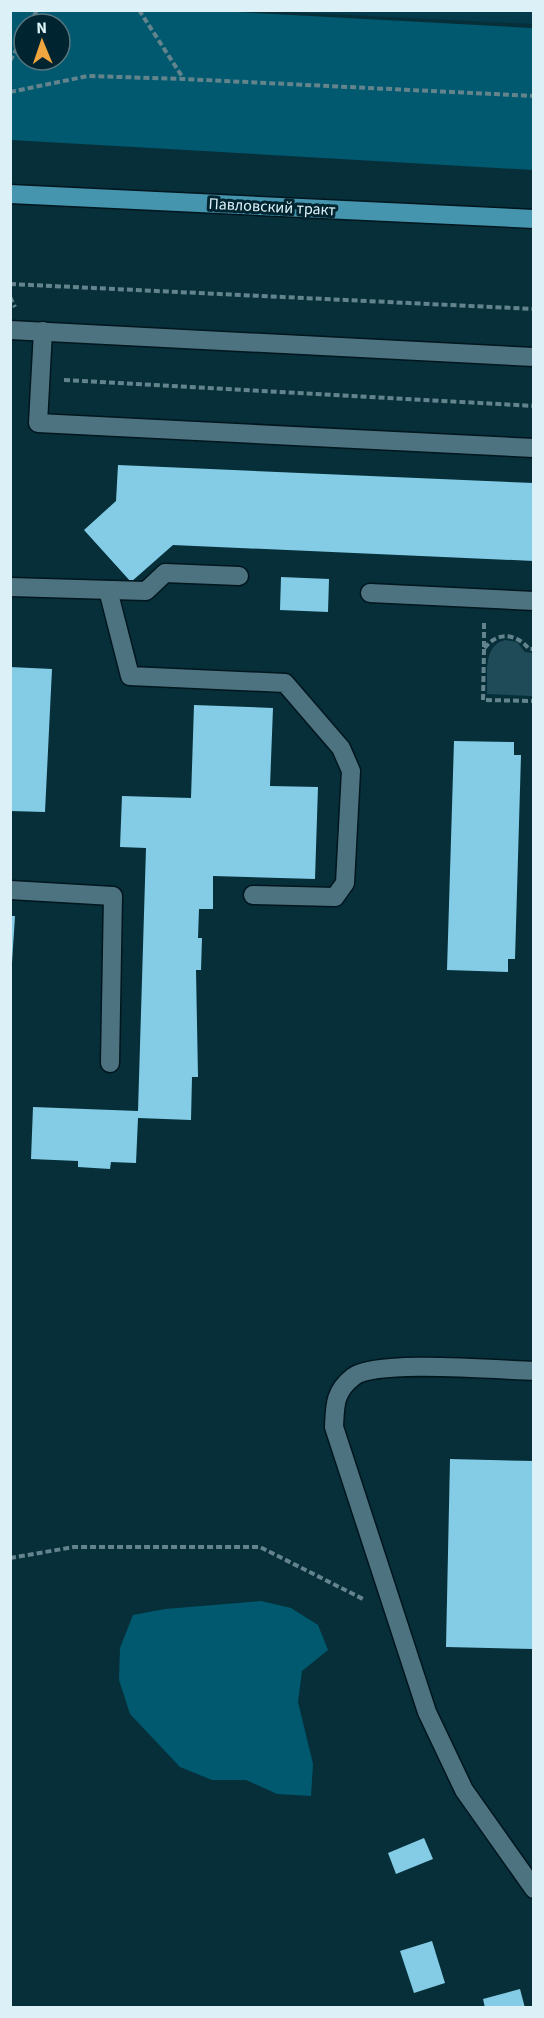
<svg xmlns="http://www.w3.org/2000/svg" width="544" height="2018" font-family="'Source Sans 3',sans-serif">
<style>
.built{fill:#043a49}
.green{fill:#1f4b59}
.forest{fill:#00596f;fill-rule:evenodd}
.building{fill:#84cce5}
.lines{fill:none;stroke-linecap:round;stroke-linejoin:round}
.minor-casing{stroke:#00161e;stroke-width:21}
.major-casing{stroke:#00161e;stroke-width:21}
.path{stroke:#63848d;stroke-width:4;stroke-dasharray:6 3;stroke-linecap:butt}
.minor{stroke:#4d7380;stroke-width:18}
.major{stroke:#4495ad;stroke-width:18}
.labels{text-anchor:middle;dominant-baseline:central;stroke-width:6;stroke-linejoin:round;paint-order:stroke}
.street-label{font-size:16px;fill:#dbf0f7;stroke:#002530}
</style>
<rect width="100%" height="100%" fill="#062f3a"/>
<polygon class="built" points="266,11 533,11 533,24"/>
<path class="green" d="M505,640L517,642L525,652L533,653V696L487,694C488,675 482,646 505,640Z"/>
<g class="forest">
<path d="M199,10L533,28V170L11,140V11ZM24,24H60V60H24Z"/>
<polygon points="261,1601 291,1608 318,1625 328,1650 302,1671 298,1702 313,1764 311,1796 277,1794 246,1780 212,1780 180,1767 130,1714 119,1680 120,1648 133,1615 165,1609"/>
</g>
<g class="building">
<polygon points="118,465 534,483 534,561 173,545 131,582 84,530 116,501"/>
<polygon points="281,577 329,579 328,612 280,610"/>
<polygon points="10,667 52,669 45,812 10,811"/>
<polygon points="194,705 273,708 270,786 318,787 315,879 213,876 213,909 199,909 198,938 202,938 201,970 196,970 198,1077 192,1077 191,1120 138,1118 136,1163 111,1162 110,1169 78,1167 78,1161 31,1159 33,1107 138,1111 146,848 120,847 122,796 191,798"/>
<polygon points="454,741 514,742 514,755 521,755 515,959 508,959 508,972 447,970"/>
<polygon points="10,916 15,916 12,963 10,963"/>
<polygon points="450,1459 534,1461 534,1649 446,1647"/>
<polygon points="424,1838 433,1859 396,1874 388,1853"/>
<polygon points="432,1941 445,1983 414,1993 400,1951"/>
<polygon points="520,1989 525,2008 485,2008 483,1999"/>
</g>
<g class="lines">
<g class="minor-casing">
<g id="minor">
<polyline points="10,330 534,357"/>
<polyline points="43,331 38,423 534,448"/>
<polyline points="10,587 146,591 165,573 239,576"/>
<polyline points="108,590 130,676 285,683 341,748 351,771 345,883 335,897 253,895"/>
<polyline points="370,593 534,601"/>
<polyline points="10,890 113,896 110,1063"/>
<path d="M534,1371C500,1370 375,1359 353,1377C334,1392 335,1406 334,1427L427,1712L464,1790L534,1889"/>
</g>
</g>
<g class="major-casing">
<polyline id="major" points="10,194 534,219"/>
</g>
<g class="path">
<polyline points="139,10 183,78"/>
<polyline points="30,24 37,10"/>
<polyline points="10,61 24,35"/>
<polyline points="10,92 88,76 184,79 534,96"/>
<polyline points="10,284 534,309"/>
<polyline points="10,297 15,307"/>
<polyline points="64,380 534,406"/>
<path d="M484,623V649C497,631 516,633 529,649H534"/>
<polyline points="484,649 483,700 534,701"/>
<polyline points="10,1558 74,1547 260,1547 365,1600"/>
</g>
<use href="#minor" class="minor"/>
<use href="#major" class="major"/>
</g>
<g class="labels">
<g class="street-label">
<text transform="translate(272 207) rotate(3)">Павловский тракт</text>
</g>
</g>
<rect width="544" height="2018" fill="none" stroke="#dbf0f7" stroke-width="24"/>
<g transform="translate(42 42) rotate(358)"><circle r="28" fill="#002530" stroke="#587680" stroke-width="1.5"/>
<path d="M0-4.5L10 22L0 15L-10 22Z" fill="#f0a63e"/>
<text y="-9" font-size="16" font-weight="bold" text-anchor="middle" fill="#dbf0f7">N</text>
</g>
</svg>
